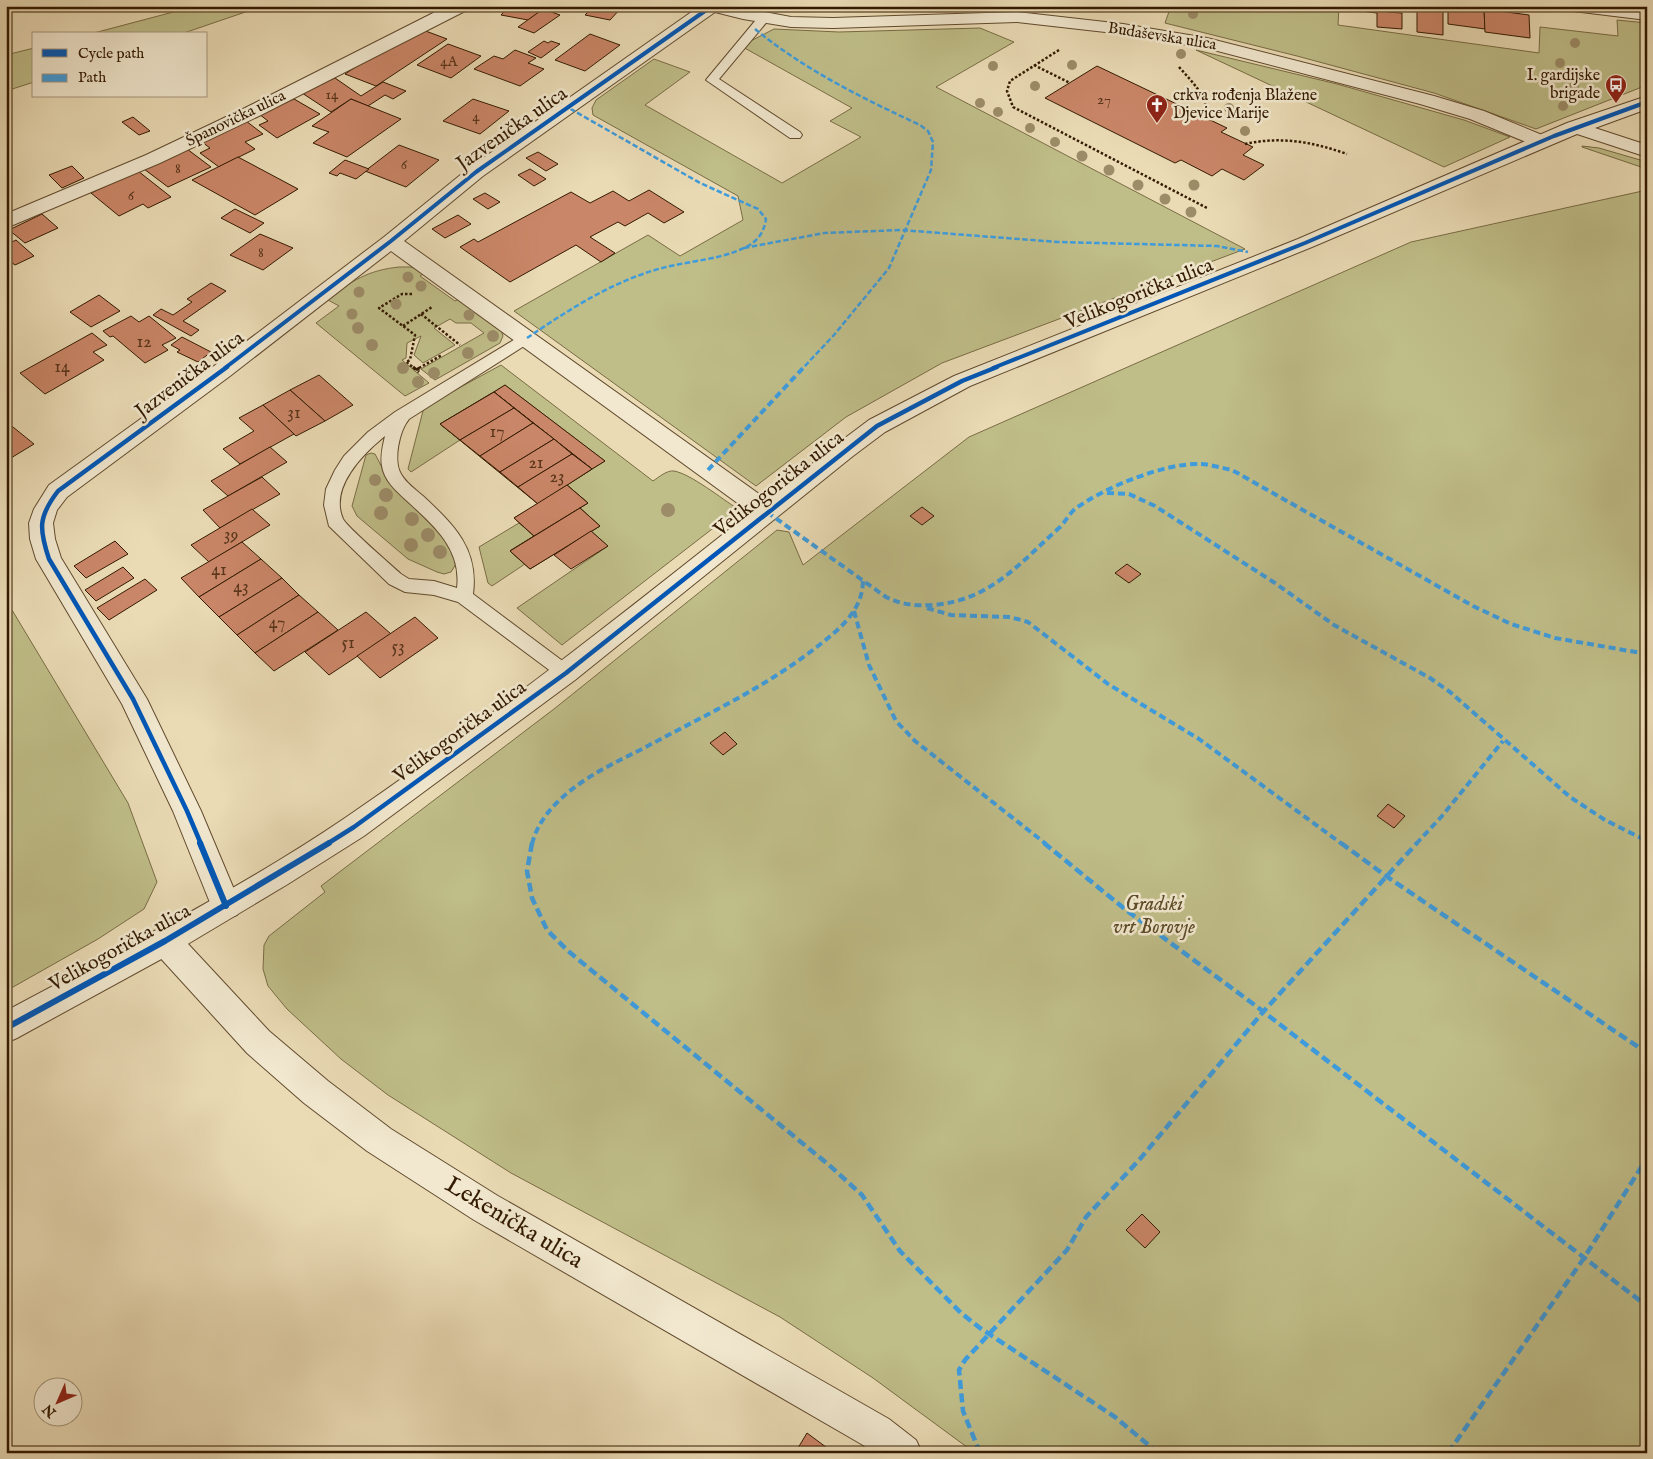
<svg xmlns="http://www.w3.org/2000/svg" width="1653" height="1459" font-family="'IM FELL English',serif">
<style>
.green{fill:#bfbd88;stroke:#796c44}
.building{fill:#ca8668;stroke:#331a00}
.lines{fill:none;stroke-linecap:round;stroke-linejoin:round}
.service-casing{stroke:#614a2d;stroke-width:2}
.minor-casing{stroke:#614a2d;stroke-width:2}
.tertiary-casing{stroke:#614a2d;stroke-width:2}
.path-far1{stroke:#331a00;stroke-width:2.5;stroke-dasharray:2.5 2;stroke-linecap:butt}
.path{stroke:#331a00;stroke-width:3;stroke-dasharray:4 2.5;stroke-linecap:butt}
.service{fill:#f1e8cf;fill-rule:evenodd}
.minor{fill:#f1e8cf;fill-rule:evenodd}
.tertiary{fill:#f1e8cf;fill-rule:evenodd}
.quiet-far2{stroke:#3e9bdc;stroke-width:2.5;stroke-dasharray:5.5 2.5;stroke-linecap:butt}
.quiet-far1{stroke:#3e9bdc;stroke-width:4;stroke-dasharray:7 4;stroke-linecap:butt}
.quiet{stroke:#3e9bdc;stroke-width:4.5;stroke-dasharray:9 4.5;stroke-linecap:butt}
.cycleway-far2-casing{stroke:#f1e8cf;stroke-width:6}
.cycleway-far1-casing{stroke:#f1e8cf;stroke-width:8}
.cycleway-casing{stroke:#f1e8cf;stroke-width:9}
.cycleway-far2{stroke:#0057b8;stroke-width:4}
.cycleway-far1{stroke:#0057b8;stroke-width:4.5}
.cycleway{stroke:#0057b8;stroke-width:6}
.tree{fill:#9c8c68}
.labels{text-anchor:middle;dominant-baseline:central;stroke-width:5;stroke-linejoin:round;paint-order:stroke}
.far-number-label{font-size:15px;fill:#59351a}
.far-street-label{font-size:16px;fill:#331a00;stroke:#f1e8cf}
.far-poi-label{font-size:16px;fill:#331a00;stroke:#f1e8cf;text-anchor:end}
.number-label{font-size:18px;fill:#59351a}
.street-label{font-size:20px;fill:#331a00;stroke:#f1e8cf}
.park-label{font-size:20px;font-style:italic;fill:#5d4b29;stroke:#f1e8cf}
.near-street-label{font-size:24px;fill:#331a00;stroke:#f1e8cf}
</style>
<rect width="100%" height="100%" fill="#eadbb5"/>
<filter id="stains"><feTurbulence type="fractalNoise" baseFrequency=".004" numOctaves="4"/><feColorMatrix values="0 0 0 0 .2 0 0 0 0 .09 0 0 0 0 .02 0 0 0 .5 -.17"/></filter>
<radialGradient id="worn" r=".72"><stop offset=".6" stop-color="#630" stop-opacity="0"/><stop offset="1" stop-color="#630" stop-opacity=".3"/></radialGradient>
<g class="green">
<polygon points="196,6 263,6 181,34 90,34"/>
<polygon points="1171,6 1188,6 1225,11 1226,6 1339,6 1338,25 1539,53 1540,27 1618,36 1617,20 1647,23 1647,85 1536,129 1434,93 1297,56 1165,23"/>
<polygon points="980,28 1014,42 936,87 1245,249 942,363 846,417 756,486 514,311 648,235 680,256 743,220 738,196 593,115 592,108 596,100 654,59 690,72 645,105 782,183 861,137 830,121 852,108 741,46 774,29 839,32"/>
<polygon points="34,48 34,82 6,91 6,55"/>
<polygon points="1196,50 1337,84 1464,120 1510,137 1444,167"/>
<polygon points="1582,146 1599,148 1647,162 1647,169 1582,147"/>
<polygon points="1647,190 1647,1453 975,1453 873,1378 780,1317 511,1173 388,1095 341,1059 287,1009 268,986 263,969 264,945 269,936 325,892 321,886 554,709 777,530 789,532 803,565 969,437 1411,242"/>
<path d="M399,267H411L426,272L420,276L455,301L459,299L501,329L503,336L500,343L435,380L421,369L484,333L471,323H456L450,319L434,328L455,345L423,363L414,355L421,336L407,343L406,358L402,360L429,383L405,396L316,323L339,306L328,300C350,281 369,270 399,267Z"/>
<path d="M501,365L653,481C659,477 667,470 674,471C691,474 722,499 738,509L562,645L517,608L608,546L591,531L580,508L587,503L567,485L605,461L505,385L440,424L460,440L411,472L408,469L424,407Z"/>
<polygon points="371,453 375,454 386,475 449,536 456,564 451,572 444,574 437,572 408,559 357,516 352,506 366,455"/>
<polygon points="519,523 534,536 511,550 525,564 492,586 488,583 479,547"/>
<polygon points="12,610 128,803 157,882 144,909 98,939 6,991 6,612"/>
</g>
<g class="building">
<polygon points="509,6 519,6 541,11 528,20 501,15"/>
<polygon points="585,6 623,6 610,20 585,15 592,8"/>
<polygon points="633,6 661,6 657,11"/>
<polygon points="1344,6 1388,6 1388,12 1402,13 1402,29 1377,27 1377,13 1343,9"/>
<polygon points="1417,6 1443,6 1443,35 1417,32"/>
<polygon points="1448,6 1484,9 1485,29 1448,24"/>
<polygon points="543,9 560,15 534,33 518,27"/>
<polygon points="1484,9 1529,15 1530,38 1485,32"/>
<polygon points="423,30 447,39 376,86 345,74 384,48"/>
<polygon points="590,34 620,45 585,71 555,60"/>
<polygon points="544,41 548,43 551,41 560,44 541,58 528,52"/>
<polygon points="448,44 481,56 451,78 417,65"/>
<polygon points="515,50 536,58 528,63 544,69 520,86 474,69 494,56 503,59"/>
<polygon points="1097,66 1227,128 1221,132 1253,147 1243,155 1264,165 1244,180 1222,169 1212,176 1181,160 1175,163 1045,98"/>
<polygon points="335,78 361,96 383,82 406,91 393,99 385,95 368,106 351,99 331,112 302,93"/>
<polygon points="294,99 320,114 277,138 259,125 268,121 259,114"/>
<polygon points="351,99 401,119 347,157 313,143 329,132 312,126"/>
<polygon points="473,99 509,111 480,134 443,121"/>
<polygon points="133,117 150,131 139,135 122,122"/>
<polygon points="246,121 263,134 245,142 255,149 219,167 200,153 210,148 202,142"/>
<polygon points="399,145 439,160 406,187 365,171"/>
<polygon points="187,149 211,167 168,187 144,169"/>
<polygon points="538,152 558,164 546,171 526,158"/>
<polygon points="238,157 298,189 255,215 192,180"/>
<polygon points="345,160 369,169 356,179 340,173 337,176 329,173"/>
<polygon points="72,166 84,178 62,188 49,175"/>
<polygon points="530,169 546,179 534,186 518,175"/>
<polygon points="138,171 171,197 148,208 143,204 119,216 91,193"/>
<polygon points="649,190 684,212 664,223 648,213 625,226 618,222 590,237 615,253 601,262 576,245 510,282 460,247 474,239 478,242 571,192 590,203 613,191 629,201"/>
<polygon points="485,193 500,202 488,209 473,199"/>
<polygon points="235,209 264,223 250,233 221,218"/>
<polygon points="42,214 58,228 25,243 9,230"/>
<polygon points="458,215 471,224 445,238 432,229"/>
<polygon points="260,234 293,248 263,270 230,255"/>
<polygon points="16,240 34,256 15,265 6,258 6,245"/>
<polygon points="211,283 226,291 183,321 199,330 191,336 153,315 161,309 173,315 192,302 187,299"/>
<polygon points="99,295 120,311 91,327 70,312"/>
<polygon points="131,316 139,322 149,316 176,338 162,345 168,350 145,363 113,336 110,337 103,331"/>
<polygon points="92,333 107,345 93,352 104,360 45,394 20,373"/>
<polygon points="182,337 211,352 198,362 177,352 180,350 171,345"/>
<polygon points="319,375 353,405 325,421 290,390"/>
<polygon points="505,385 605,461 592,469 494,392"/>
<polygon points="290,390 325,421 296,436 263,405"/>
<polygon points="494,392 592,469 567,485 588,503 580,508 600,526 530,569 510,551 534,536 514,518 538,504 440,424"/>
<polygon points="494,392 514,408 460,440 440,424"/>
<polygon points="263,405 294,434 240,464 223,449 254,431 239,418"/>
<polygon points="514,408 533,423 480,456 460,440"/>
<polygon points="8,423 34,444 6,461 6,424"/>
<polygon points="533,423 554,439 500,472 480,456"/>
<polygon points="554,439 572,454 518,487 500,472"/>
<polygon points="270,447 287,462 228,496 211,481"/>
<polygon points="572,454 592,469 538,504 518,487"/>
<polygon points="262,477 280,494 220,528 203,510"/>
<polygon points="567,485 588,503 534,536 514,518"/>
<polygon points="922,507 934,516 922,525 910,516"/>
<polygon points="580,508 600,526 530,569 510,551"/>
<polygon points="252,509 270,525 209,562 191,545"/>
<polygon points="591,531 608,546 571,569 554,555"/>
<polygon points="115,541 128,554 86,578 74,566"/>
<polygon points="242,542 261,559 199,597 181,578"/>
<polygon points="261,559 282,578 219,617 199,597"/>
<polygon points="1127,564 1141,574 1129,583 1115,573"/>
<polygon points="123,567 134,578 96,601 85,590"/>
<polygon points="282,578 299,595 237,635 219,617"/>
<polygon points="145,579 157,590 109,620 97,608"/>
<polygon points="299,595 318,612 255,653 237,635"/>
<polygon points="318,612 338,630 274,671 255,653"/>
<polygon points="366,612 391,634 329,675 305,652"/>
<polygon points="415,617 438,638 380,678 357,656"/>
<polygon points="725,732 737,744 723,755 710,743"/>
<polygon points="1388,804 1405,816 1394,828 1377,816"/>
<polygon points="1142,1214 1160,1232 1145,1248 1126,1230"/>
<polygon points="807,1433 834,1453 795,1453"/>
</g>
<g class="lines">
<g class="service-casing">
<g id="service">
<polygon points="764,14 770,18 719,79 800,132 802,135 800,138 790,138 706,80 760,15"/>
<path d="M527,333L532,335L535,338L532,341L409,419C399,431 393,461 401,474C406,483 416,490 423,496C454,525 479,549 473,594L572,668L575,673L572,678L566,680L560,678L458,602L434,595L405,592L389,584L329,526L324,505L326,489L335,470L344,456L368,432L395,412L522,335ZM385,436C383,445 380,456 382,466C384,480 396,491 406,500C432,524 462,548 457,588L434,581L409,579L401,574C391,565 347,527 343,519C329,487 364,453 385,436Z"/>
</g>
</g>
<g class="minor-casing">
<g id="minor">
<polygon points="447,6 470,6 467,10 259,116 160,163 6,228 6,214 146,155 245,108"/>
<polygon points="700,6 734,6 791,17 833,18 1017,12 1123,24 1207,38 1434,96 1484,111 1547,137 1550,141 1547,145 1540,147 1533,145 1470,119 1420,104 1206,48 1123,34 1017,22 833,28 791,27 743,19 715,12 483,176 404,241 776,506 779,512 776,518 767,521 758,518 391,251 230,376 67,497 57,510 53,523 55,539 61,558 147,699 201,811 241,906 237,915 226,919 215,915 173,811 122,704 36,559 30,539 29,523 34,509 49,485 214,366 384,237 469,168"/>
<polygon points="1564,6 1618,6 1647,10 1647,20 1573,11 1567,10"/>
<polygon points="165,927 176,931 269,1031 328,1081 391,1129 498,1196 889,1419 916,1440 922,1453 872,1453 863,1445 474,1220 367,1151 304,1103 247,1053 154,951 150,941 154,931"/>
</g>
</g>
<g class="tertiary-casing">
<path id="tertiary" d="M1647,96V109L1595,128L1647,145V157L1577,134L1312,247L970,386L885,432L853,456L575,680L364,836L288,884L176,951L17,1038L6,1043V1011C120,950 237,891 345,818C515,702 675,572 837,444L869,420L954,376L1298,239L1567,123Z"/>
</g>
<g class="path-far1">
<polyline points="1059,50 1010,81 1007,91 1013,107 1207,208"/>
<polyline points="1034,65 1070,83"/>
<path d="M1179,67C1193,83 1208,96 1207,119"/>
<path d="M1245,144C1281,136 1313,142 1347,154"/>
<polyline points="412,294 402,294 379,308 415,335 410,360 406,362 414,368"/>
<polyline points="421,314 460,345"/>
<polyline points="403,326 432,307"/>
<polyline points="419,368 442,355"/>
</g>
<g class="path">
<polyline points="413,367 419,372"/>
<polyline points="416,370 421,367"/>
</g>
<use href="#service" class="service"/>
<use href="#minor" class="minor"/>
<use href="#tertiary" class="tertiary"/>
<g class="quiet-far2">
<path d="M755,29C805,70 862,98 920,125L928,131L933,142L931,170L889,268L834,335L803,368"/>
<polyline points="744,248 824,233 901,230 1058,242 1217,246 1248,252"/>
<path d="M527,338C567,311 608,284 655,270C684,261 716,261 744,248C757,242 764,233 766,219L758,209L700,183L569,108"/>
</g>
<g class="quiet-far1">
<polyline points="708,470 804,367"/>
<polyline points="1107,493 1129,494 1155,506 1275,583 1334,625 1430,678 1450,692 1570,797 1605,820 1647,841"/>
<path d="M767,512L886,597C902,605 916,606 934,605C991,600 1020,563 1060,527C1066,521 1069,514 1075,509C1103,488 1166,462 1202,464C1212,465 1222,468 1232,470L1473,606L1511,624L1555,638L1647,654"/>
<polyline points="927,608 951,615 1010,617 1028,622 1108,684 1199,739 1342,844"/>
<polyline points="854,611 869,665 896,721 915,741 1046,844"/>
<path d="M532,844C537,824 550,808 565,795C588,775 618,761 644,748C703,716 765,688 818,646C840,629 863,610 863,580"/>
<polyline points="1416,844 1442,816 1503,741"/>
</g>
<g class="quiet">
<polyline points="532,843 527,871 532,898 547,930 568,951 829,1165 862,1195 900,1251 961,1313 980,1328 1115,1417 1158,1453"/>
<polyline points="1044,843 1126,910 1252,1003 1647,1306"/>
<polyline points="1341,843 1386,876 1647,1053"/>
<polyline points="980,1453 963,1411 959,1370 965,1360 1067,1250 1086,1217 1140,1159 1263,1012 1417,843"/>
<polyline points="1448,1453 1584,1258 1647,1158"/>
</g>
<g class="cycleway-far2-casing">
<g id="cycleway-far2">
<polyline points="225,368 391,241 476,172 712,6"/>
<polyline points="993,368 1305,243 1554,136 1647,102"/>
</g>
</g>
<g class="cycleway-far1-casing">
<g id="cycleway-far1">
<path d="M201,844L187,811L133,699L49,559C39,529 38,517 58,491L227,367"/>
<polyline points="327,844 354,827 566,673 877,426 962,381 997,367"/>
</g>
</g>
<g class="cycleway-casing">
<g id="cycleway">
<polyline points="200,843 226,906"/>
<polyline points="6,1028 165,941 329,843"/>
</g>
</g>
<use href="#cycleway-far2" class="cycleway-far2"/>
<use href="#cycleway-far1" class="cycleway-far1"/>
<use href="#cycleway" class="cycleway"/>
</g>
<g class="tree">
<circle cx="1193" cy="14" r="5"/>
<circle cx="1575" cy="43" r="5"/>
<circle cx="1181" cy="54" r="5"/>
<circle cx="1560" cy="63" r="5"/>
<circle cx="1072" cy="65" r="5"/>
<circle cx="993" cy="66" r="5"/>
<circle cx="1616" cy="82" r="5"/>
<circle cx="1035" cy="86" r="5"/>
<circle cx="1574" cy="86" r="5"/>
<circle cx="980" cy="103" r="5"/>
<circle cx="1563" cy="106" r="5"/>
<circle cx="1229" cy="108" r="5"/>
<circle cx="998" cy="112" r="5"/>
<circle cx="1030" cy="128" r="5"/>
<circle cx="1245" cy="131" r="5"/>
<circle cx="1055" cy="142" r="5"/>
<circle cx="1082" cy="156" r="5.5"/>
<circle cx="1109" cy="170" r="5.5"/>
<circle cx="1138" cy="185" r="5.5"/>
<circle cx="1194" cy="185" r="5.5"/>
<circle cx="1165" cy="199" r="5.5"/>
<circle cx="1191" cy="212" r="5.5"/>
<circle cx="408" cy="277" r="5.5"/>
<circle cx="421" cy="286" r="5.5"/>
<circle cx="359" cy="292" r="5.5"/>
<circle cx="396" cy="304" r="5.5"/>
<circle cx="352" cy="314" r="5.5"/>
<circle cx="469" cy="315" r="5.5"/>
<circle cx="358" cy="328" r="6"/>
<circle cx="493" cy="336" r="6"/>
<circle cx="372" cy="345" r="6"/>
<circle cx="468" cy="353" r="6"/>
<circle cx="403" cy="368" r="6"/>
<circle cx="434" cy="373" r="6"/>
<circle cx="418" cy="382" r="6"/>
<circle cx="375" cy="480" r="6"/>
<circle cx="386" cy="495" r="7"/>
<circle cx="668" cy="510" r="7"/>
<circle cx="381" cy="513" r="7"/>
<circle cx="412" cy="519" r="7"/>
<circle cx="428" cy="535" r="7"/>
<circle cx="411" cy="545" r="7"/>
<circle cx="440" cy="552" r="7"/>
</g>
<defs>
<g id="bus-pin" transform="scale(1.125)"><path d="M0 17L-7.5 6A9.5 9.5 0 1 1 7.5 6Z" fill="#8f2418" stroke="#f1e8cf"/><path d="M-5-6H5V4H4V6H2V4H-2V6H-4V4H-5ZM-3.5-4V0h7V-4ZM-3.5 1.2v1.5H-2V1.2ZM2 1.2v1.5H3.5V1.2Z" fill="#fff"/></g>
<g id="church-pin" transform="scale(1.125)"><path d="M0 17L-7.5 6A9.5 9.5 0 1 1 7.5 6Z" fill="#8f2418" stroke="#f1e8cf"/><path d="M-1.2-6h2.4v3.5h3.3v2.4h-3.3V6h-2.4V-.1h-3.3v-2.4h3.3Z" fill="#fff"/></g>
</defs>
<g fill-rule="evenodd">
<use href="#bus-pin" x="1616" y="85"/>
<use href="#church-pin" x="1157" y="105"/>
</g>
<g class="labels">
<g class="far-number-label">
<text x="449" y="61">4A</text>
<text x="332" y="94">14</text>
<text x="1104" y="99">27</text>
<text x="476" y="116">4</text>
<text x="404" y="164">6</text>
<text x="178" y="168">8</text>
<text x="131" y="195">6</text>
<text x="261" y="252">8</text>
</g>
<g class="far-street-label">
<text transform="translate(1162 37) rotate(9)">Budaševska ulica</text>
<text transform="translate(236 119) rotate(-26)">Španovička ulica</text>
</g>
<g class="far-poi-label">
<text x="1600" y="76">I. gardijske<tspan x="1600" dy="18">brigade</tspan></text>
<text x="1173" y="96" text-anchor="start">crkva rođenja Blažene<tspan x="1173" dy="18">Djevice Marije</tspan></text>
</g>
<g class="number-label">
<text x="144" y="342">12</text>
<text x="62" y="367">14</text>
<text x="294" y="413">31</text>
<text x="497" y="432">17</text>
<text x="536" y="463">21</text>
<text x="557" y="477">23</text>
<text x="231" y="535">39</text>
<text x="219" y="570">41</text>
<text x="241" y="587">43</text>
<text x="277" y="623">47</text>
<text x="348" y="643">51</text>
<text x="398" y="647">53</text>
</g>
<g class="street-label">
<text transform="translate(512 129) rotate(-35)">Jazvenička ulica</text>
<text transform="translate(1139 294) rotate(-22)">Velikogorička ulica</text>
<text transform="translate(190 375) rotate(-37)">Jazvenička ulica</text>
<text transform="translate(779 484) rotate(-38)">Velikogorička ulica</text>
<text transform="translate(460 732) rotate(-36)">Velikogorička ulica</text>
<text transform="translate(120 948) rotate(-29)">Velikogorička ulica</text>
</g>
<g class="park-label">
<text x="1154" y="904">Gradski<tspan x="1154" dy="23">vrt Borovje</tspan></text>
</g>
<g class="near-street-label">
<text transform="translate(514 1223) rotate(31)">Lekenička ulica</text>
</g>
</g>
<rect width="1653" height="1459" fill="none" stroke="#eadbb5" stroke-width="25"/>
<rect x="8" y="8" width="1638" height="1444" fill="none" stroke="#331a00" stroke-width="2.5"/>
<rect x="12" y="12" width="1628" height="1434" fill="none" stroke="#331a00"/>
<rect x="32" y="32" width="175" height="65" fill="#f1e8cf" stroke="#a5967c"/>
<rect x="42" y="49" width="25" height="8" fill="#0057b8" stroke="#a5967c"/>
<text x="78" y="58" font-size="15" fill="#331a00">Cycle path</text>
<rect x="42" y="74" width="25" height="8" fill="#3e9bdc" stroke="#a5967c"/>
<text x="78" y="82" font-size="15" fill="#331a00">Path</text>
<g transform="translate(58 1402) rotate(225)"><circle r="24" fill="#f1e8cf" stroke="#a5967c"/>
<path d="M0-4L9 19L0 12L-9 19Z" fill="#8f2418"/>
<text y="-8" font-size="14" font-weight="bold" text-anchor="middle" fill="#331a00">N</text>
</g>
<rect width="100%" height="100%" filter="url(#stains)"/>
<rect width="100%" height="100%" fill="url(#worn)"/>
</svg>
